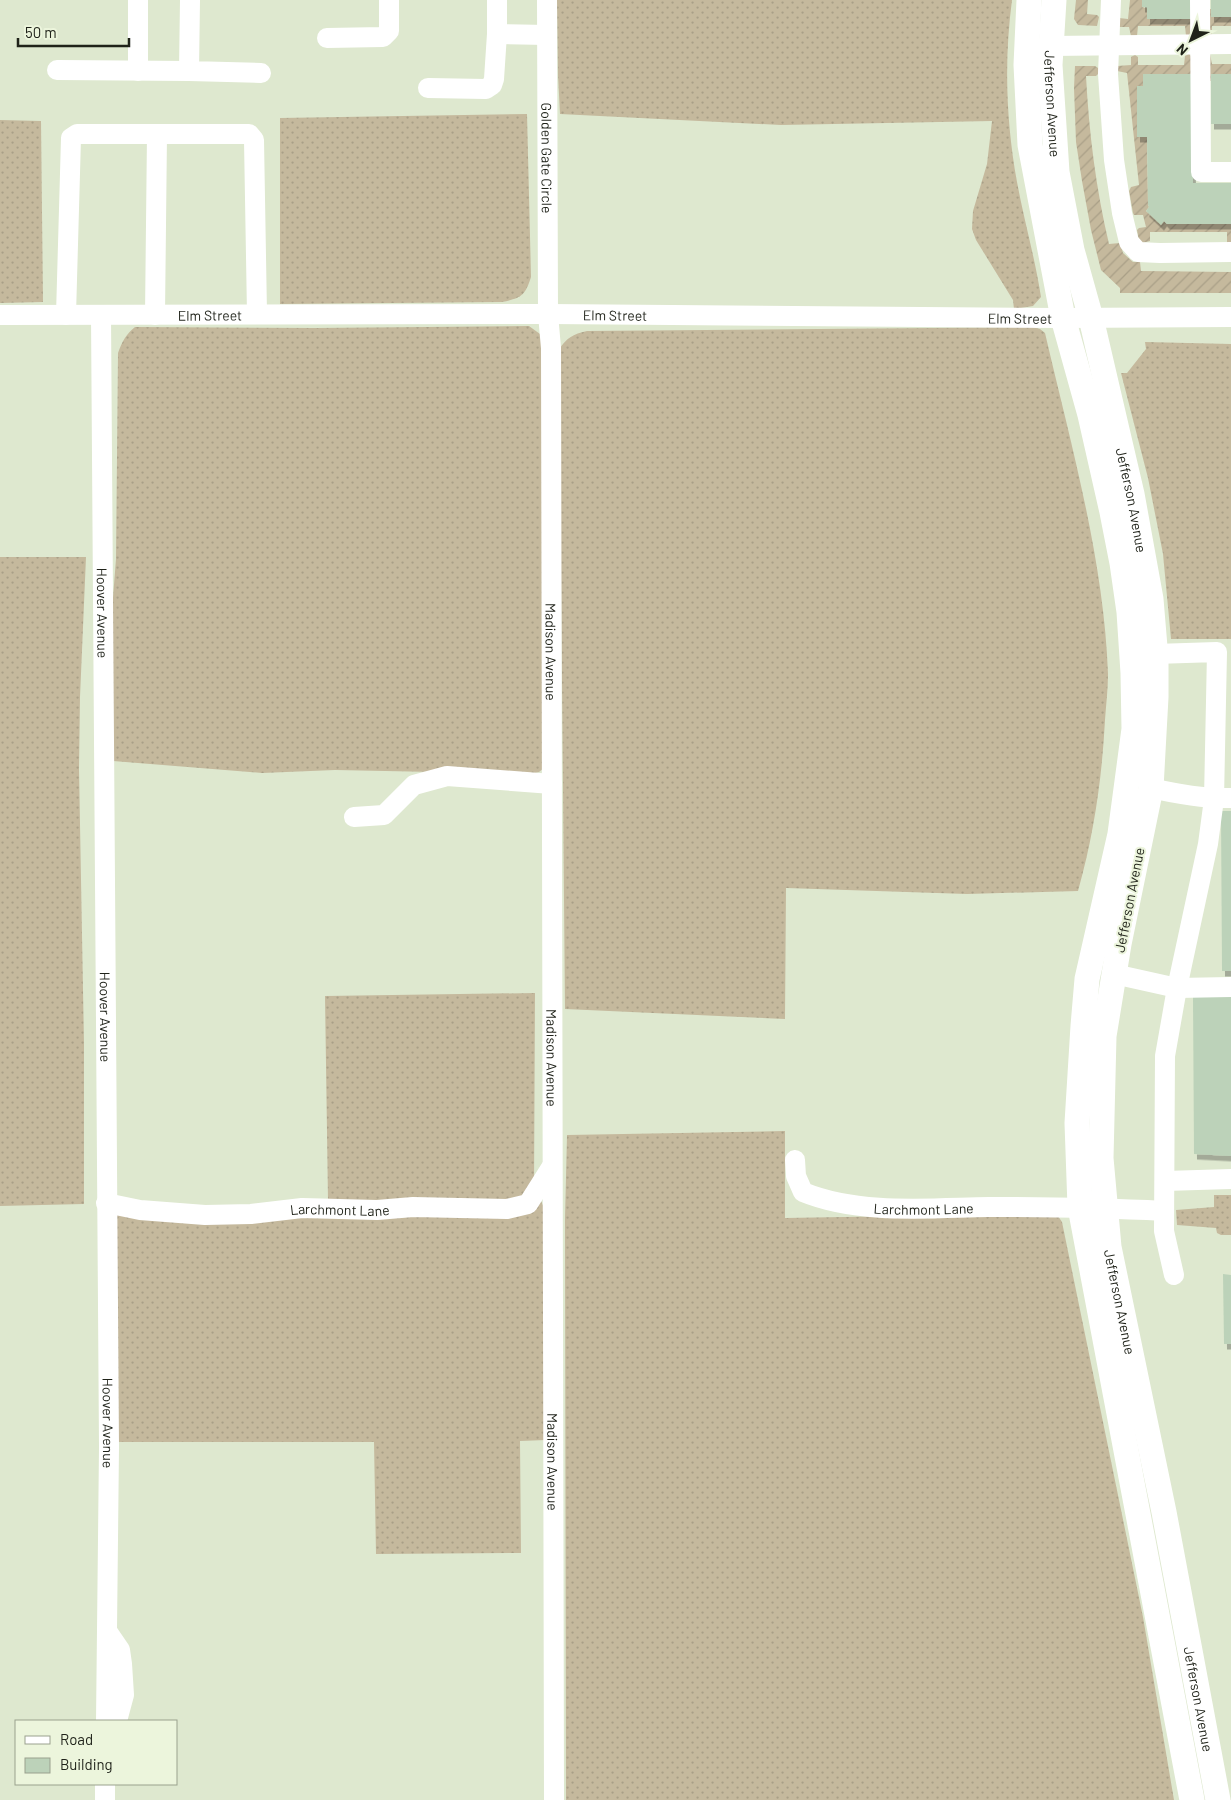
<svg xmlns="http://www.w3.org/2000/svg" width="1231" height="1800" font-family="Barlow,sans-serif">
<style>
.grass{fill:url(#grass-dots)}
.garden{fill:url(#garden-furrows)}
.building{fill:#bcd2b9;filter:url(#shadow)}
.lines{fill:none;stroke-linecap:round;stroke-linejoin:round}
.minor{stroke:#fff;stroke-width:20}
.major{stroke:#fff;stroke-width:25}
.labels{text-anchor:middle;dominant-baseline:central;stroke-width:4;stroke-linejoin:round;paint-order:stroke}
.street-label{font-size:14px;fill:#1f2219;stroke:#ecf5dc}
</style>
<defs>
<pattern id="grass-dots" width="8" height="8" patternUnits="userSpaceOnUse" patternTransform="scale(1.25)"><rect width="8" height="8" fill="#c5b99d"/><path d="M2 2h.1M6 6h.1" fill="none" stroke="#a99f87" stroke-width="1.8" stroke-linecap="round"/></pattern>
<pattern id="garden-furrows" width="10" height="10" patternUnits="userSpaceOnUse" patternTransform="scale(1.25)"><rect width="10" height="10" fill="#c5b99d"/><path d="M-1 1l2-2M0 10L10 0M9 11l2-2" fill="none" stroke="#a99f87"/></pattern>
<filter id="shadow"><feDropShadow dx="3" dy="5.5" stdDeviation="0" flood-color="#0004"/></filter>
</defs>
<rect width="100%" height="100%" fill="#dee8cf"/>
<g class="grass">
<path d="M557,0H1012C1004,60 1006,122 1017,182C1024,220 1035,258 1041,297L1033,306L1014,309L1013,300L976,240L972,229L973,211L987,164L992,121L781,125L560,114L558,75Z"/>
<path d="M527,114L531,277C525,296 521,298 502,302L280,304V118Z"/>
<polygon points="0,120 41,121 43,302 0,303"/>
<path d="M529,326L540,334L542,343L544,768L539,772L531,774L335,770L262,773L113,761L110,636L116,559L118,353C122,342 126,334 135,327L316,328Z"/>
<path d="M1032,327L1040,329L1045,333C1071,445 1104,560 1108,674C1108,689 1106,705 1105,720C1102,778 1094,834 1078,891L967,894L786,888L785,1019L565,1009L559,350C566,338 573,334 587,331Z"/>
<polygon points="1145,342 1231,344 1231,639 1171,639 1163,554 1148,478 1121,373 1127,373 1146,349"/>
<polygon points="0,557 86,557 80,697 79,769 84,1044 84,1204 0,1206"/>
<polygon points="535,993 534,1192 541,1201 545,1210 546,1440 520,1441 521,1553 376,1554 374,1442 116,1442 116,1211 235,1207 328,1200 325,996"/>
<polygon points="785,1131 785,1218 962,1215 1058,1216 1062,1222 1143,1617 1174,1800 566,1800 565,1219 567,1135"/>
<polygon points="1214,1195 1231,1195 1231,1235 1221,1235 1217,1233 1216,1228 1177,1225 1176,1210 1214,1207"/>
</g>
<g class="garden">
<polygon points="1076,0 1088,0 1087,14 1097,15 1099,17 1097,26 1078,25 1074,19"/>
<polygon points="1130,0 1142,0 1142,7 1192,19 1190,35 1186,36 1185,26 1138,26 1137,36 1131,36 1129,27 1119,27 1119,18 1128,19"/>
<polygon points="1208,9 1211,9 1211,17 1231,17 1231,26 1212,26 1212,34 1210,36"/>
<polygon points="1189,54 1192,57 1191,74 1143,74 1143,86 1137,86 1137,137 1147,137 1148,205 1149,207 1146,211 1161,224 1164,221 1167,224 1231,224 1231,243 1227,243 1227,232 1150,232 1150,241 1142,243 1139,241 1137,230 1139,228 1146,227 1143,215 1134,215 1133,213 1129,191 1131,187 1139,185 1127,73 1117,71 1117,66 1131,65 1131,57 1135,55 1138,57 1138,65 1184,65 1185,56"/>
<polygon points="1210,54 1212,64 1231,64 1231,74 1212,74 1211,81 1206,81"/>
<path d="M1075,66H1095L1098,68V74L1096,76H1086C1089,133 1096,189 1109,244L1120,243L1123,253L1133,262H1140L1141,271L1231,272V293H1120V288L1101,270L1091,230L1082,181L1076,142L1074,88Z"/>
</g>
<g class="building">
<polygon points="1142,0 1192,0 1192,19 1147,19 1147,7 1142,7"/>
<rect x="1211" y="0" width="20" height="17"/>
<polygon points="1143,74 1191,74 1193,183 1231,183 1231,224 1167,224 1164,221 1161,225 1146,211 1149,207 1148,205 1147,137 1137,137 1137,86 1143,86"/>
<rect x="1211" y="74" width="20" height="50"/>
<polygon points="1221,811 1231,811 1231,971 1222,971"/>
<polygon points="1231,995 1231,1156 1194,1154 1193,996"/>
<polygon points="1223,1274 1231,1275 1231,1344 1224,1344"/>
</g>
<g class="lines">
<g class="minor">
<polyline points="190,0 189,71 261,73"/>
<polyline points="497,0 497,34 547,35"/>
<path id="s1" d="M547,0L548,314L551,348L554,1800"/>
<polyline points="1111,0 1108,74 1114,160 1122,213 1129,242 1138,252 1160,253 1231,252"/>
<polyline points="1200,0 1201,172 1231,172"/>
<polyline points="327,38 383,37 389,31 389,0"/>
<polyline points="1051,46 1231,44"/>
<polyline points="57,70 189,71"/>
<polyline points="138,71 138,0"/>
<polyline points="428,88 486,89 492,85 494,79 497,34"/>
<path id="s2" d="M0,315L548,314L1063,318L1231,317"/>
<polyline points="66,315 71,138 77,134 249,134 254,140 257,314"/>
<path id="s3" d="M101,315L109,1447L106,1721"/>
<polyline points="155,315 157,134"/>
<polyline points="1155,654 1217,652 1214,799 1208,844 1177,988 1165,1056 1164,1231 1174,1275"/>
<path d="M1151,788C1177,794 1204,799 1231,798"/>
<polyline points="354,817 384,815 414,785 447,776 552,784"/>
<polyline points="1114,974 1177,988 1231,987"/>
<path id="s4" d="M795,1160L796,1176L803,1192C859,1215 929,1208 989,1207C1047,1207 1106,1208 1164,1211"/>
<polyline points="1165,1181 1231,1179"/>
<path id="s5" d="M106,1203L140,1210L205,1215L251,1214L302,1208L377,1210L413,1207L507,1209L528,1204L552,1166"/>
<polyline points="107,1631 120,1650 122,1664 124,1695 117,1721"/>
<polyline points="105,1800 105,1784"/>
</g>
<g class="major">
<polyline points="1029,0 1026,65 1030,145 1063,318 1090,415 1112,512 1122,563 1129,612 1133,673 1134,729 1120,834 1087,979 1083,1026 1077,1123 1080,1207 1192,1800"/>
<path id="s6" d="M1054,0L1050,65L1057,172L1072,250L1091,318L1132,494L1151,599L1156,659V697L1151,788L1119,944L1104,1036L1101,1158L1109,1247L1164,1512L1218,1800"/>
</g>
</g>
<g class="labels">
<g class="street-label">
<text stroke="none"><textPath href="#s6" startOffset="104">Jefferson Avenue</textPath></text>
<text stroke="none"><textPath href="#s1" startOffset="158">Golden Gate Circle</textPath></text>
<text stroke="none"><textPath href="#s2" startOffset="210">Elm Street</textPath></text>
<text stroke="none"><textPath href="#s2" startOffset="615">Elm Street</textPath></text>
<text stroke="none"><textPath href="#s2" startOffset="1020">Elm Street</textPath></text>
<text stroke="none"><textPath href="#s6" startOffset="509">Jefferson Avenue</textPath></text>
<text stroke="none"><textPath href="#s3" startOffset="298">Hoover Avenue</textPath></text>
<text stroke="none"><textPath href="#s1" startOffset="652">Madison Avenue</textPath></text>
<text transform="translate(1129 900) rotate(-79)">Jefferson Avenue</text>
<text stroke="none"><textPath href="#s3" startOffset="702">Hoover Avenue</textPath></text>
<text stroke="none"><textPath href="#s1" startOffset="1058">Madison Avenue</textPath></text>
<text stroke="none"><textPath href="#s4" startOffset="156">Larchmont Lane</textPath></text>
<text stroke="none"><textPath href="#s5" startOffset="235">Larchmont Lane</textPath></text>
<text stroke="none"><textPath href="#s6" startOffset="1319">Jefferson Avenue</textPath></text>
<text stroke="none"><textPath href="#s3" startOffset="1108">Hoover Avenue</textPath></text>
<text stroke="none"><textPath href="#s1" startOffset="1462">Madison Avenue</textPath></text>
<text stroke="none"><textPath href="#s6" startOffset="1724">Jefferson Avenue</textPath></text>
</g>
</g>
<rect x="15" y="1720" width="162" height="65" fill="#ecf5dc" stroke="#9aa18e"/>
<rect x="25" y="1736" width="25" height="8" fill="#ffffff" stroke="#9aa18e"/>
<text x="60" y="1745" font-size="15" fill="#1f2219">Road</text>
<rect x="25" y="1758" width="25" height="15" fill="#bcd2b9" stroke="#9aa18e"/>
<text x="60" y="1770" font-size="15" fill="#1f2219">Building</text>
<g transform="translate(1191 40) rotate(222)" stroke="#ecf5dc" stroke-width="4" paint-order="stroke">
<path d="M0-4L9 19L0 12L-9 19Z" fill="#1f2219"/>
<text y="-8" font-size="14" font-weight="bold" text-anchor="middle" fill="#1f2219">N</text>
</g>
<path d="M18 38v8h111v-8" fill="none" stroke="#1f2219" stroke-width="2.5"/>
<text x="25" y="38" font-size="15" fill="#1f2219" stroke="#ecf5dc" stroke-width="4" paint-order="stroke">50 m</text>
</svg>
